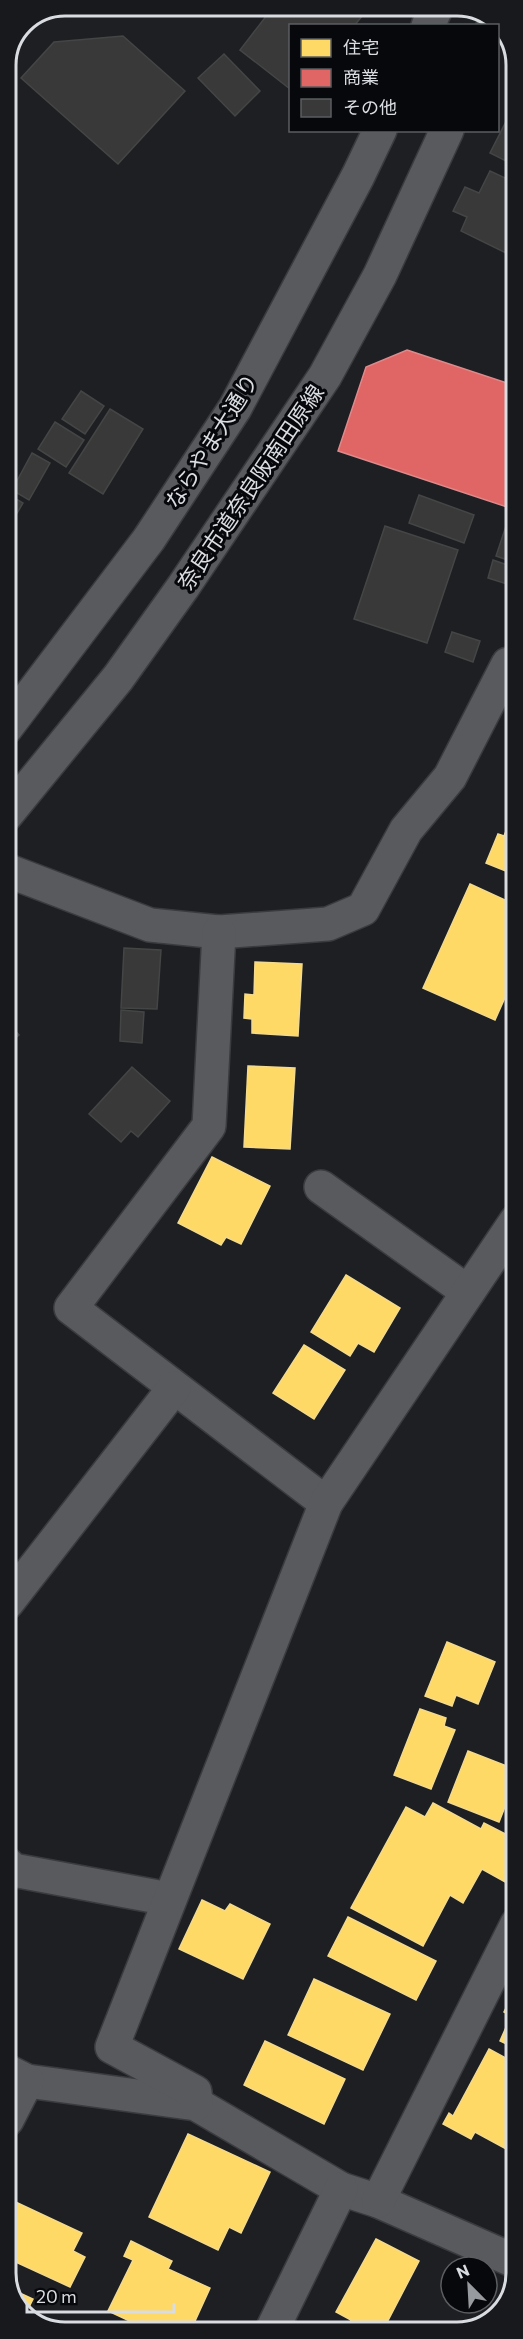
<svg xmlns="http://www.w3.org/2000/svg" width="523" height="2339" font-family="Commissioner,'Noto Sans JP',sans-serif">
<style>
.homes{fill:#ffd966;stroke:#f4da8b;stroke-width:1.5}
.shops{fill:#e06666;stroke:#de898b;stroke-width:1.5}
.building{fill:#393939;stroke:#444545;stroke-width:1.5}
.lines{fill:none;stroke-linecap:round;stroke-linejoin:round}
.street-casing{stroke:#3a3b3e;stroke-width:36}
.secondary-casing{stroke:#3a3b3e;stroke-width:36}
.street{stroke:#585a5d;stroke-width:33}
.secondary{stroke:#585a5d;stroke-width:33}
.labels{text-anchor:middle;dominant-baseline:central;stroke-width:6;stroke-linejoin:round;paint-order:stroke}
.street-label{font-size:22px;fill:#d9dce1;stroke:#07080b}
.rim{fill:none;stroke:#d9dce1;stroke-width:3}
</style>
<rect width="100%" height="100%" fill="#1d1f22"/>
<g class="homes">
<polygon points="516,790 516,875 486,863 498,834 504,836 512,816 506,814"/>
<polygon points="470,884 516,905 516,973 495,1020 423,988"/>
<polygon points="255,962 302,964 298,1036 252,1033 252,1019 244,1018 245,994 254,995"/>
<polygon points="248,1066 295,1068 290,1149 244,1147"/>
<polygon points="212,1157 270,1186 241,1244 226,1237 221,1245 178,1223"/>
<polygon points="346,1275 400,1308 374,1352 358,1343 350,1356 311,1332"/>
<polygon points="304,1345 345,1370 314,1419 273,1393"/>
<polygon points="447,1642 495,1662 478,1704 456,1695 452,1706 425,1696"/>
<polygon points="516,1672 517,1672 517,1706 508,1703"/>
<polygon points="420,1709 446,1718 444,1726 455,1730 431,1789 394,1775"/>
<polygon points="468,1751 517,1770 517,1776 499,1822 448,1802"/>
<polygon points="433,1803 481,1829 484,1823 517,1840 517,1865 507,1883 482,1869 463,1903 450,1895 423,1946 351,1908 406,1807 425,1817"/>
<polygon points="202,1900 225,1911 230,1904 270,1924 243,1979 179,1949"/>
<polygon points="348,1917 436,1961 416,2000 328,1956"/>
<polygon points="314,1979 390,2014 363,2070 288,2035"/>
<polygon points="517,1986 517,2049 500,2041 511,2016 504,2012"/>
<polygon points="265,2041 345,2079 324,2124 244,2085"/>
<polygon points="489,2049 517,2064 517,2145 512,2142 508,2150 475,2132 471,2139 443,2124 449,2113 453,2116"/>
<polygon points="188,2134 270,2172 241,2233 229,2227 218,2250 149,2217"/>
<polygon points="7,2198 82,2233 73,2251 85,2257 70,2287 7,2258"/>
<polygon points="376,2239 419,2261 382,2332 345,2332 351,2320 336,2312"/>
<polygon points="131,2241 172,2261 168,2269 210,2288 190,2332 166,2332 140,2320 138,2325 108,2311 133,2260 124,2256"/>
<polygon points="9,2288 33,2299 25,2315"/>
</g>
<polygon class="shops" points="407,350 513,385 510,397 516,399 516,510 338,451 366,367"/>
<g class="building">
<polygon points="274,6 362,6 367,10 354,26 290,26 290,89 240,50"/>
<polygon points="123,36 185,91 118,164 21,78 54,42"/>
<polygon points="224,54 260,91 235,116 198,78"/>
<polygon points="516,102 516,166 490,153"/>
<polygon points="490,171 516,183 516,237 508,254 461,231 467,217 453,211 465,187 479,193"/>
<polygon points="81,391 104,406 85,434 62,419"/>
<polygon points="110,409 143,429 103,494 69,473"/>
<polygon points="55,422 84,440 66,467 38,449"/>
<polygon points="32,453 50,463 29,500 12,490"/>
<polygon points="6,493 23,503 6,532"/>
<polygon points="419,495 474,515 464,543 409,523"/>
<polygon points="507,523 516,526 516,563 496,556"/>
<polygon points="385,526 458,550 427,643 354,619"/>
<polygon points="493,560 516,568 513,586 488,578"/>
<polygon points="452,632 480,641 473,662 445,652"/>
<polygon points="124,948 161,950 157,1009 121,1008"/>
<polygon points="121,1010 144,1012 142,1043 120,1041"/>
<polygon points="7,1021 19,1035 9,1044 6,1042"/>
<polygon points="132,1067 170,1101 138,1137 131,1131 121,1142 89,1114"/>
</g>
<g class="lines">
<g class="street-casing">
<g id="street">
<polyline points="6,870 150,925 219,932 328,924 363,909 406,830 450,777 508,664 516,663"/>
<polyline points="219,932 209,1126 71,1308 326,1503"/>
<polyline points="321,1187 468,1292"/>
<polyline points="7,1603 174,1388"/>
<polyline points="7,1864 13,1870 169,1899"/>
<polyline points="7,2071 27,2081 196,2104 341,2189 378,2201 517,2262"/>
<polyline points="196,2104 195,2092 112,2047 326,1503 516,1221"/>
<polyline points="7,2120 27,2081"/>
<polyline points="378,2201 517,1924"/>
<polyline points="271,2332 341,2189"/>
</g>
</g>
<g class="secondary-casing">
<g id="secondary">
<polyline points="428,26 437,6"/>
<polyline points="493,26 495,21"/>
<polyline points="6,728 149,539 235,408 358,176 380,130"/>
<polyline points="6,815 118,678 183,587 325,376 380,275 447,130"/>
</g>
</g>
<use href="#street" class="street"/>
<use href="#secondary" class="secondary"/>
</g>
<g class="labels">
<g class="street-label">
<text transform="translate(211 441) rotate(-58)">ならやま大通り</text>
<text transform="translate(250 487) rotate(-56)">奈良市道奈良阪南田原線</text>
</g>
</g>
<path d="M0 0H523V2339H0ZM65 16H457A49 49 0 0 1 506 65V2273A49 49 0 0 1 457 2322H65A49 49 0 0 1 16 2273V65A49 49 0 0 1 65 16Z" fill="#18191c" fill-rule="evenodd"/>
<path class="rim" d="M65 16H457A49 49 0 0 1 506 65V2273A49 49 0 0 1 457 2322H65A49 49 0 0 1 16 2273V65A49 49 0 0 1 65 16Z"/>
<rect x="289" y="24" width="210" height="108" fill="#07080b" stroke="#5b5d61" stroke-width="1.5"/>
<rect x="301" y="39" width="30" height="18" fill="#ffd966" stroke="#5b5d61" stroke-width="1.5"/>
<text x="343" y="54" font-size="18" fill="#d9dce1">住宅</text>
<rect x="301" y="69" width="30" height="18" fill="#e06666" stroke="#5b5d61" stroke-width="1.5"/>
<text x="343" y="84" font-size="18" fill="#d9dce1">商業</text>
<rect x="301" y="99" width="30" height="18" fill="#393939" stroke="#5b5d61" stroke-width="1.5"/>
<text x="343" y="114" font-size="18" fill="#d9dce1">その他</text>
<g transform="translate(469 2285) rotate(336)"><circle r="28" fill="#07080b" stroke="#5b5d61" stroke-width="1.5"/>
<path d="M0-4.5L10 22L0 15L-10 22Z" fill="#979a9e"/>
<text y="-9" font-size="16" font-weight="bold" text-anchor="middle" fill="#d9dce1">N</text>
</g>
<path d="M27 2303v9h147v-9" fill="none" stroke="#d9dce1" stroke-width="3"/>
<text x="36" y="2303" font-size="18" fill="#d9dce1" stroke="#07080b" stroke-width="4.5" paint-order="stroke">20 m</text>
</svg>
